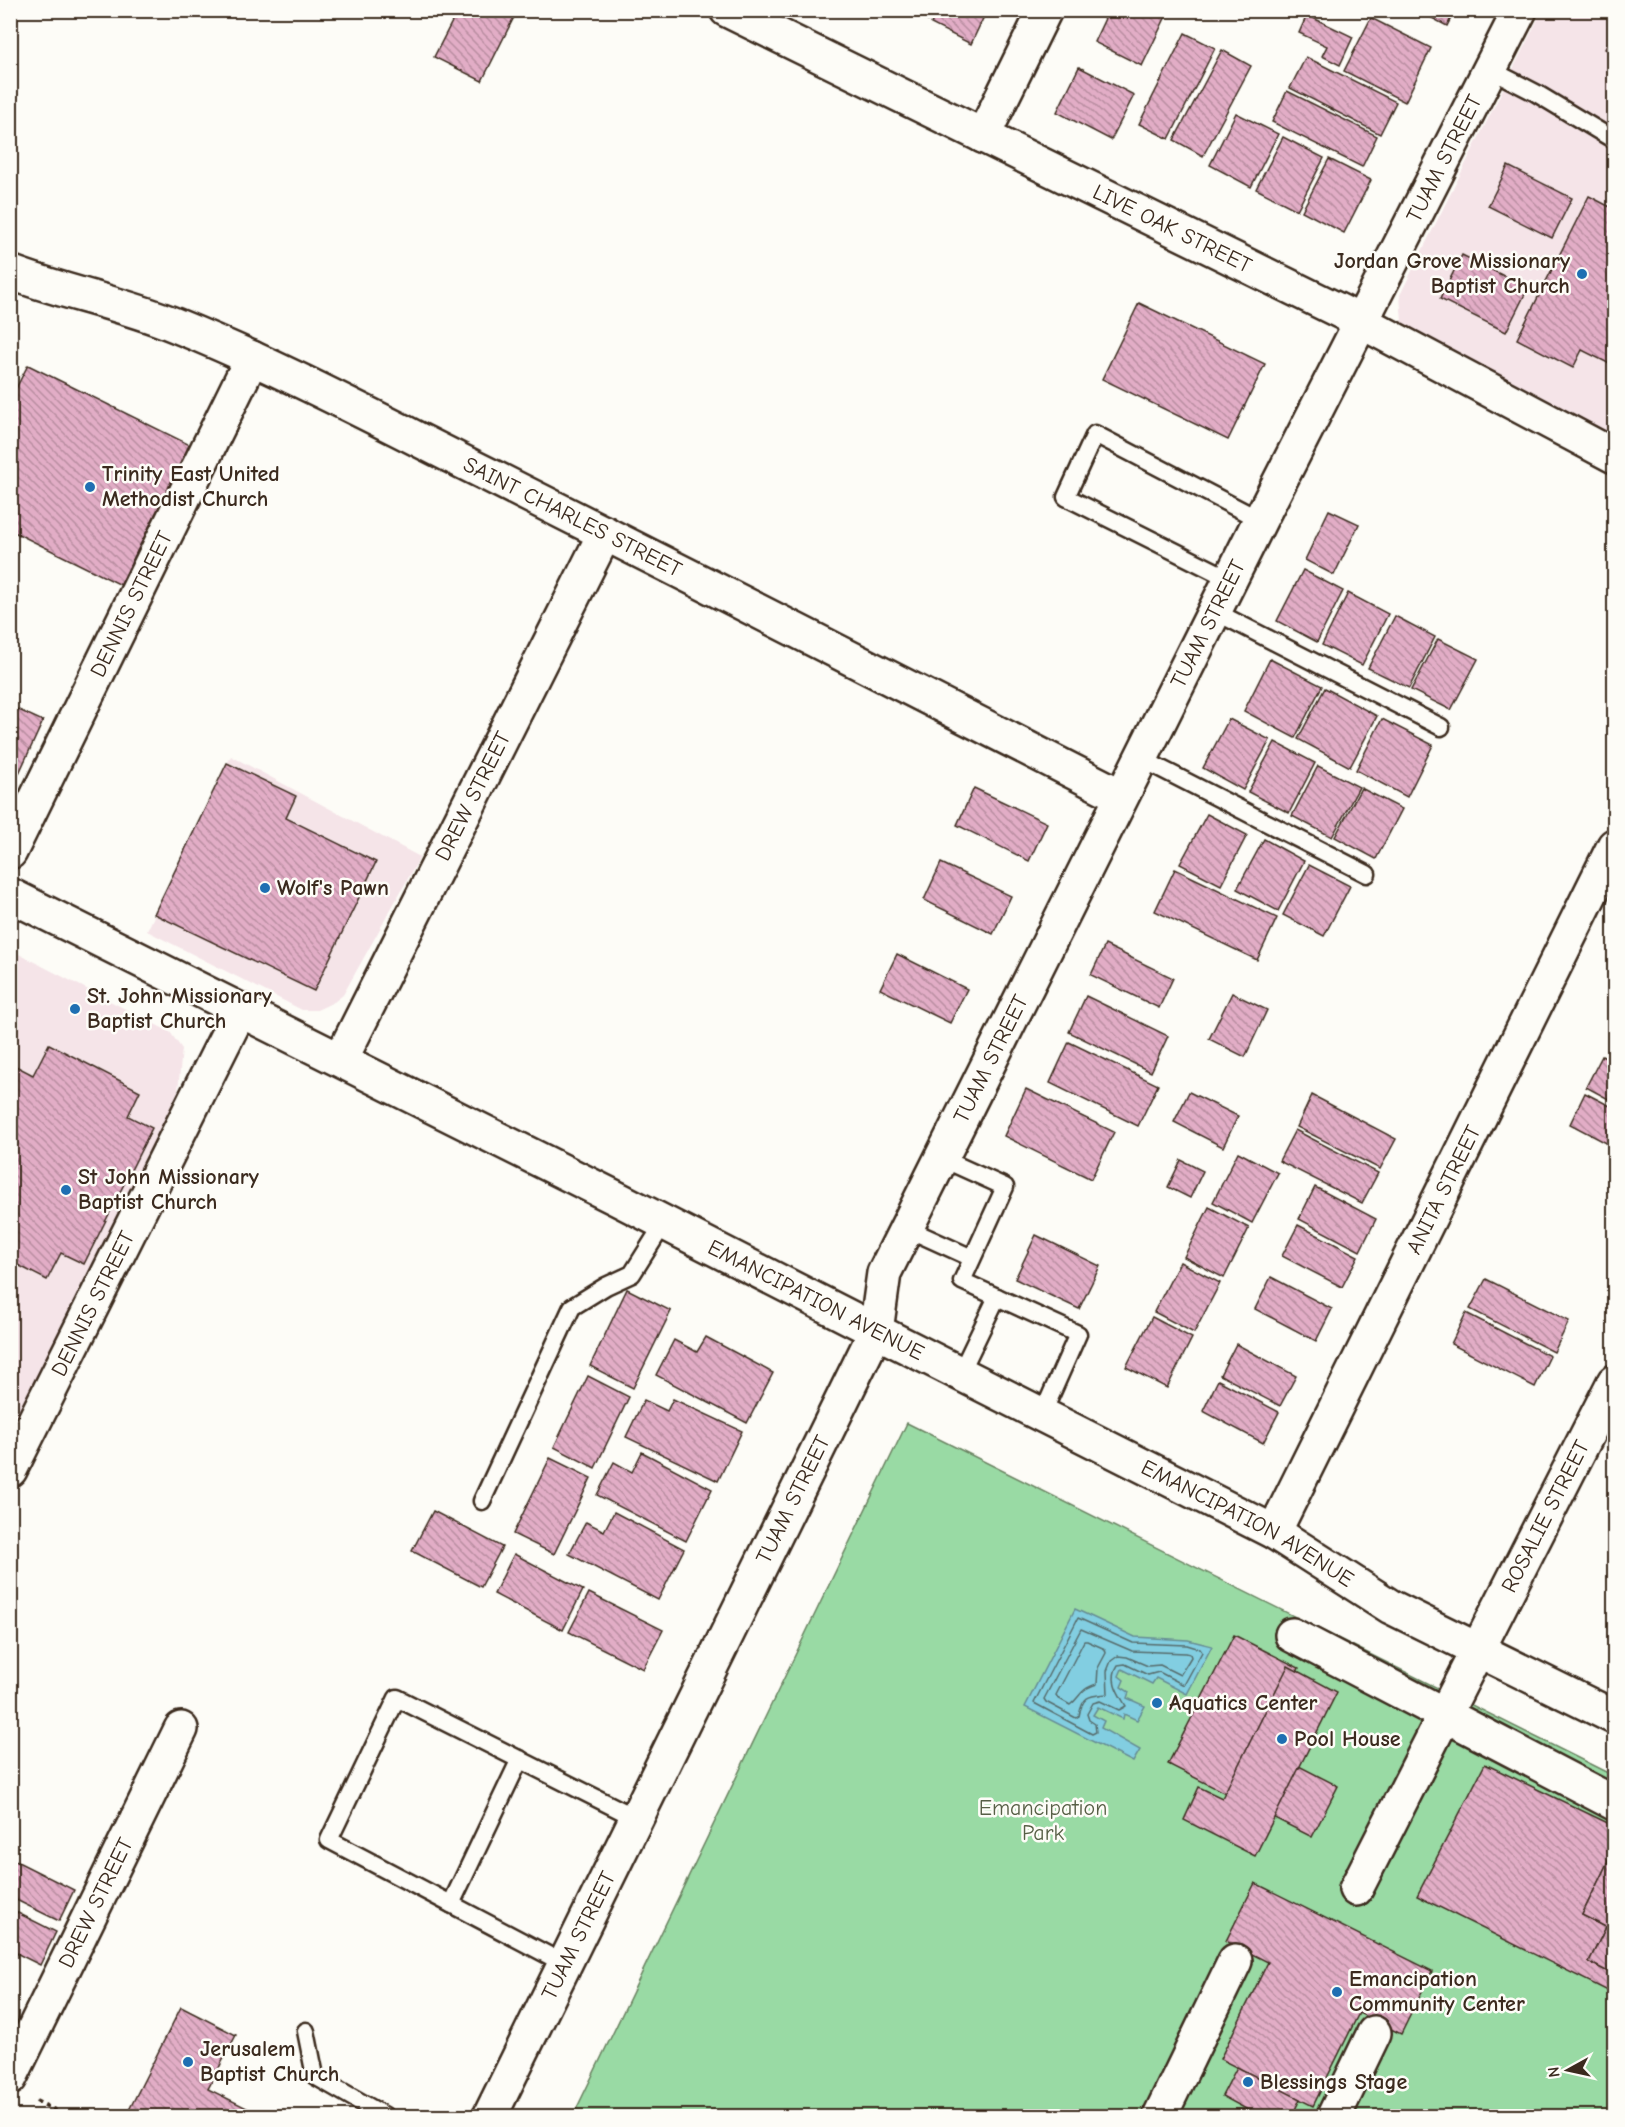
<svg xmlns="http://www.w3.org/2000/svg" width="1625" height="2127" font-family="'Comic Neue',sans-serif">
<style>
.built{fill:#f5e4e8}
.green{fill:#99daa4;stroke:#6a8261;stroke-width:1.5}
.water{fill:#82cee1;stroke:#668c93;stroke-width:1.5}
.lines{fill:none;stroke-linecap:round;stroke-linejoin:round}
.shore{stroke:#576c6c;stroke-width:1.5}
.building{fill:url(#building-back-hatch);stroke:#3b2a1e;stroke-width:1.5}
.lane-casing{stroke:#3b2a1e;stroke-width:21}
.street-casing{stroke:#3b2a1e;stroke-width:38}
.secondary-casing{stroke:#3b2a1e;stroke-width:38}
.path{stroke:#3b2a1e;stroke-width:4;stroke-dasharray:4.5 4.5;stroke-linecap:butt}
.lane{stroke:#fdfcf7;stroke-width:16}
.street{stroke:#fdfcf7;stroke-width:33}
.secondary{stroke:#fdfcf7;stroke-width:33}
.poi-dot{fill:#1f6fb2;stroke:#fdfcf7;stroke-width:2}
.labels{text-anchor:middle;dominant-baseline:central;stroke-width:5;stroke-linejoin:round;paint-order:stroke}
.street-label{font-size:22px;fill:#3b2a1e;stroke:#fdfcf7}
.poi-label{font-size:22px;font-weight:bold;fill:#3b2a1e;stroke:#fdfcf7;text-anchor:start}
.park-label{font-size:22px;fill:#575f46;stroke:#fdfcf7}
</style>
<defs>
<pattern id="building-back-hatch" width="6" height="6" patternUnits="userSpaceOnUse" patternTransform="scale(1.5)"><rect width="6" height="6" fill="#e2adc6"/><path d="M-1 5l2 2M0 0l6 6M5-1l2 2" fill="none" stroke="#b88da0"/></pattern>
</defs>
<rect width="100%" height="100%" fill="#fdfcf7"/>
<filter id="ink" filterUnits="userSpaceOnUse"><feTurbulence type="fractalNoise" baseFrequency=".0167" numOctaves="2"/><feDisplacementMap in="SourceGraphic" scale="12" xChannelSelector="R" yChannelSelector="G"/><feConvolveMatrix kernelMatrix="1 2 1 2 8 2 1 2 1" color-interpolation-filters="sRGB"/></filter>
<g filter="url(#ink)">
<g class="built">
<polygon points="1542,11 1614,11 1614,438 1417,340 1402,322 1400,295"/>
<polygon points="231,756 420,857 343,995 334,1002 317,1010 302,1010 147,931"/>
<polygon points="11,950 170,1032 182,1049 178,1091 11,1446"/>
</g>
<polygon class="green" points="907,1423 1614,1776 1614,2116 573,2116"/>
<polygon class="water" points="1075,1609 1135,1637 1188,1640 1212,1646 1187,1694 1156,1678 1152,1684 1122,1669 1119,1676 1124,1680 1121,1687 1129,1692 1127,1698 1145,1706 1137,1720 1124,1714 1123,1719 1098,1707 1093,1715 1104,1721 1101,1728 1140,1750 1133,1762 1025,1707"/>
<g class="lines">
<g class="shore">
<path d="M1078,1618L1133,1643L1187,1645L1200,1649L1202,1652L1184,1685L1159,1672L1148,1675L1125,1664L1118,1665C1108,1680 1119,1694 1126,1706L1119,1710L1100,1701L1093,1703L1087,1714L1089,1720L1095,1724L1096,1732L1092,1734L1034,1703Z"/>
<path d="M1081,1629L1132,1651L1186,1653L1190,1654L1191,1657L1180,1675L1160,1665L1148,1666L1127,1657L1118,1656L1111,1661L1107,1671L1108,1694C1090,1696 1083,1694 1079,1716L1076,1718L1046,1702L1044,1699Z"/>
<path d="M1084,1641H1087L1105,1649L1106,1653L1098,1668L1097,1684C1078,1690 1082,1696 1070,1705L1058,1698L1056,1695Z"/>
</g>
</g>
<g class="building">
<polygon points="458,10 505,10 515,15 482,81 434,57"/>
<polygon points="906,10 933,10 928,21"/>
<polygon points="937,10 987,10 971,44 931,24"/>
<polygon points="1109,10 1169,10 1142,66 1094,42"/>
<polygon points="1417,10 1455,10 1447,26"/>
<polygon points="1307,15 1353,37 1340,65 1322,56 1327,46 1299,33"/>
<polygon points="1371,18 1431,48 1405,102 1344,71"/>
<polygon points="1614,31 1614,54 1605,49"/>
<polygon points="1185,33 1215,48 1169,139 1139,124"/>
<polygon points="1222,50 1251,66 1203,156 1174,140"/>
<polygon points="1306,57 1396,102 1380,134 1290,88"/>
<polygon points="1079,67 1134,95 1111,140 1057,112"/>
<polygon points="1287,91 1377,136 1362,167 1272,122"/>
<polygon points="1236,113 1278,134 1251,187 1210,165"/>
<polygon points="1283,137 1324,158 1297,210 1256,189"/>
<polygon points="1329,159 1371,180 1344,233 1302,211"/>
<polygon points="1508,166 1572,198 1552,238 1488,206"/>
<polygon points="1589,196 1614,209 1614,366 1582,350 1573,368 1517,339"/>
<polygon points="1462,255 1528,288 1506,332 1440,299"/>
<polygon points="1139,303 1265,364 1228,440 1102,379"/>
<polygon points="28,365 190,445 121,585 10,530 10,400"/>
<polygon points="1329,510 1359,524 1334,575 1305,560"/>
<polygon points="1303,570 1343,591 1317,642 1277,621"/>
<polygon points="1348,593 1388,614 1362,665 1322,645"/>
<polygon points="1395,616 1435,637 1409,688 1368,668"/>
<polygon points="1438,639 1478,659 1451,710 1411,690"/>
<polygon points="1270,659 1322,686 1295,738 1244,711"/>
<polygon points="1325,688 1377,716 1350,767 1298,739"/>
<polygon points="10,706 43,721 15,782 10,779"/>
<polygon points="1229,719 1270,740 1243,790 1203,768"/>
<polygon points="1382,719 1433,745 1407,797 1356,770"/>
<polygon points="1275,742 1315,763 1289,813 1248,792"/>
<polygon points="227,763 296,796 286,818 376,862 314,991 154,914"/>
<polygon points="1318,766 1359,787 1332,837 1292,816"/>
<polygon points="974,788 1047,823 1029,861 957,825"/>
<polygon points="1361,788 1402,809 1376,859 1335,837"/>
<polygon points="1207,814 1247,835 1221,885 1180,864"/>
<polygon points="1264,839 1304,861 1278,911 1237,889"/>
<polygon points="941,863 1011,896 993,934 924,900"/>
<polygon points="1309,865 1350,886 1324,936 1283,915"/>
<polygon points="1175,869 1277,918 1257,960 1155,911"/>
<polygon points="1105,945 1173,978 1159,1008 1091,975"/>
<polygon points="897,954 967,989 950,1023 880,989"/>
<polygon points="1232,993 1267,1010 1245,1057 1209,1039"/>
<polygon points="1086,996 1168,1036 1151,1072 1069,1032"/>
<polygon points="1069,1042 1158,1085 1138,1126 1050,1083"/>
<polygon points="49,1044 140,1091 128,1116 152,1128 84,1264 61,1253 47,1280 10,1261 10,1063 33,1075"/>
<polygon points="1602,1056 1614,1063 1614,1102 1586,1087"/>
<polygon points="1026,1089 1114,1132 1091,1179 1004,1136"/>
<polygon points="1189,1092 1238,1116 1223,1147 1174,1122"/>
<polygon points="1585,1093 1614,1108 1614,1147 1570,1124"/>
<polygon points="1312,1095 1396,1139 1380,1169 1297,1127"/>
<polygon points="1295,1130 1378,1173 1362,1203 1279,1161"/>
<polygon points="1238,1152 1278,1173 1252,1223 1213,1202"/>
<polygon points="1181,1160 1203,1171 1190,1198 1168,1187"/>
<polygon points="1315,1187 1376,1219 1360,1251 1299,1219"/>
<polygon points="1209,1207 1249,1228 1224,1278 1184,1257"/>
<polygon points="1298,1225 1358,1256 1342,1287 1282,1256"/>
<polygon points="1036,1235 1100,1266 1079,1309 1015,1279"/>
<polygon points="1180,1262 1220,1283 1194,1333 1154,1312"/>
<polygon points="1271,1277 1332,1309 1316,1341 1255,1309"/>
<polygon points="1486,1279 1569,1321 1554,1352 1470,1309"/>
<polygon points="627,1289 671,1311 633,1388 590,1366"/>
<polygon points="1466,1313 1550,1356 1535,1387 1451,1344"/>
<polygon points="1152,1317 1192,1338 1167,1388 1126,1367"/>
<polygon points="706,1337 773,1373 747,1423 656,1375 674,1340 697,1352"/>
<polygon points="1236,1344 1296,1376 1280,1406 1220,1375"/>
<polygon points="588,1376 629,1397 595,1468 554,1447"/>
<polygon points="1218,1380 1279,1412 1263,1443 1203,1411"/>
<polygon points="673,1399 742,1431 718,1481 626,1437 644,1400 667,1411"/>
<polygon points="642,1452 712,1489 686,1541 597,1495 614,1462 632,1472"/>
<polygon points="550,1458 591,1478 554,1554 513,1534"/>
<polygon points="433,1511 502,1547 481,1587 412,1551"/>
<polygon points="614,1512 684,1549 658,1600 569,1554 586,1522 604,1531"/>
<polygon points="514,1554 583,1590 563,1630 494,1594"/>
<polygon points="589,1593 663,1630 643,1669 569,1632"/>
<polygon points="1234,1635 1299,1668 1260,1746 1338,1786 1312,1837 1168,1764"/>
<polygon points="1288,1666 1337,1692 1255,1856 1184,1820 1199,1787 1222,1798"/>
<polygon points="1485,1764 1614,1826 1614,1849 1582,1915 1606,1927 1589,1962 1614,1975 1608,1991 1417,1896"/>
<polygon points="1614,1849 1614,1975 1589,1962 1606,1927 1582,1915"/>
<polygon points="10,1858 74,1890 59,1921 10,1897"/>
<polygon points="1255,1883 1432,1971 1401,2034 1359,2013 1313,2106 1220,2059 1268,1962 1226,1941"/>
<polygon points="10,1909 56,1932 40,1965 10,1950"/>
<polygon points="181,2007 236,2035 208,2089 263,2116 126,2116"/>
<polygon points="1237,2067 1300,2099 1292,2116 1259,2116 1222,2096"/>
</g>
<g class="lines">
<g class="lane-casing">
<g id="lane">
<polyline points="1489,69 1536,93 1614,140"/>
<polyline points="1230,579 1066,497 1095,434 1260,520"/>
<polyline points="1214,611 1441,727"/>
<polyline points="1140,758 1367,874"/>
<polyline points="941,1158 1005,1187 962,1281 1078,1334 1042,1415"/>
<polyline points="906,1228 972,1258"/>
<polyline points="960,1374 997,1297"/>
<polyline points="482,1501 572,1307 606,1286 632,1274 664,1223"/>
<polyline points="451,1904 520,1759"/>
<polyline points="565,1964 329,1840 397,1698 636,1818"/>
<polyline points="306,2031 315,2076 385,2116"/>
</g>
</g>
<g class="street-casing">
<g id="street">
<path id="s1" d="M727,10L1360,321L1614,456"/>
<polyline points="983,136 1045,10"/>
<path id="s2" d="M10,272C64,293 122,303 175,325C284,369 388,425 493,477C703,582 912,690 1121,796"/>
<path id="s3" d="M10,852L252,358"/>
<path id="s4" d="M341,1059L605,533"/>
<path id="s5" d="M876,1331L884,1273L1260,520L1520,10"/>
<path id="s6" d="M10,1470L240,1010"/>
<path id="s7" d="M1274,1532L1614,846"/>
<polyline points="1292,1635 1614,1803"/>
<path id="s8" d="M1356,1889L1614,1382"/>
<path id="s9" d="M10,2078L181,1729"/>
<polyline points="1160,2116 1235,1961"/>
<polyline points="1334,2116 1374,2033"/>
</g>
</g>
<g class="secondary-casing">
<g id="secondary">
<path id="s10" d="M10,895L614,1197L876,1331L1274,1532L1391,1607L1614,1717"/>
<path id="s11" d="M490,2116L876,1331"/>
</g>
</g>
<polyline class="path" points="36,2101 67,2116"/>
<use href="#lane" class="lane"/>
<use href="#street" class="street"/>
<use href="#secondary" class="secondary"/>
</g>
</g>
<g class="poi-dot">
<circle cx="1582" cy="274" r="6"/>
<circle cx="90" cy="487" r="6"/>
<circle cx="265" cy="888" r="6"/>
<circle cx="75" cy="1009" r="6"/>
<circle cx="66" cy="1190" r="6"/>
<circle cx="1157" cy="1703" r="6"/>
<circle cx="1282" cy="1739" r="6"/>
<circle cx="1337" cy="1992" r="6"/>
<circle cx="188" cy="2062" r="6"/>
<circle cx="1248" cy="2082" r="6"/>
</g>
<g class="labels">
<g class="street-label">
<text stroke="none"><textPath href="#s5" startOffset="1306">TUAM STREET</textPath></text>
<text stroke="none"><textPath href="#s1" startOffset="496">LIVE OAK STREET</textPath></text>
<text stroke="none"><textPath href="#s2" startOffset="615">SAINT CHARLES STREET</textPath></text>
<text stroke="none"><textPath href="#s3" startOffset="276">DENNIS STREET</textPath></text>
<text stroke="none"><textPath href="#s5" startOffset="784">TUAM STREET</textPath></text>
<text stroke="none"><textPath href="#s4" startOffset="294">DREW STREET</textPath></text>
<text stroke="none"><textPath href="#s5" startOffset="298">TUAM STREET</textPath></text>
<text stroke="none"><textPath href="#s7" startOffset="382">ANITA STREET</textPath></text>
<text stroke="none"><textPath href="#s10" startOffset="902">EMANCIPATION AVENUE</textPath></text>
<text stroke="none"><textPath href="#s6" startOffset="186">DENNIS STREET</textPath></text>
<text stroke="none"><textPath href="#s11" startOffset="687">TUAM STREET</textPath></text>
<text stroke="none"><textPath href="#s8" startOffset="418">ROSALIE STREET</textPath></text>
<text stroke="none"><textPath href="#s10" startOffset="1388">EMANCIPATION AVENUE</textPath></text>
<text stroke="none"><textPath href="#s9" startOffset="195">DREW STREET</textPath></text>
<text stroke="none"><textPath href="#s11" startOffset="201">TUAM STREET</textPath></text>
</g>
<g class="poi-label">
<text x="1570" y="261" text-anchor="end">Jordan Grove Missionary<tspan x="1570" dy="25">Baptist Church</tspan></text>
<text x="102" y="474">Trinity East United<tspan x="102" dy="25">Methodist Church</tspan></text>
<text x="277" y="888">Wolf's Pawn</text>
<text x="87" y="996">St. John Missionary<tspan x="87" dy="25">Baptist Church</tspan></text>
<text x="78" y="1177">St John Missionary<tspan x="78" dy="25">Baptist Church</tspan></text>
<text x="1169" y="1703">Aquatics Center</text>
<text x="1294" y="1739">Pool House</text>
<text x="1349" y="1979">Emancipation<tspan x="1349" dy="25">Community Center</tspan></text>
<text x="200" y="2049">Jerusalem<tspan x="200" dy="25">Baptist Church</tspan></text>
<text x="1260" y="2082">Blessings Stage</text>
</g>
<g class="park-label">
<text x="1043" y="1808">Emancipation<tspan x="1043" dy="25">Park</tspan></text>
</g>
</g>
<rect width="1625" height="2127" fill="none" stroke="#fdfcf7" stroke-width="36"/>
<rect x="18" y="18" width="1589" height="2091" fill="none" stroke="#3b2a1e" stroke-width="2" filter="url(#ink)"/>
<g transform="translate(1568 2070) rotate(262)" stroke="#fdfcf7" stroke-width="4.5" paint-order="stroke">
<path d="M0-4.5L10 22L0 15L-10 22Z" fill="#3b2a1e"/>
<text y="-9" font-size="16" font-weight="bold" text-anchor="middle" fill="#3b2a1e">N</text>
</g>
</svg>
